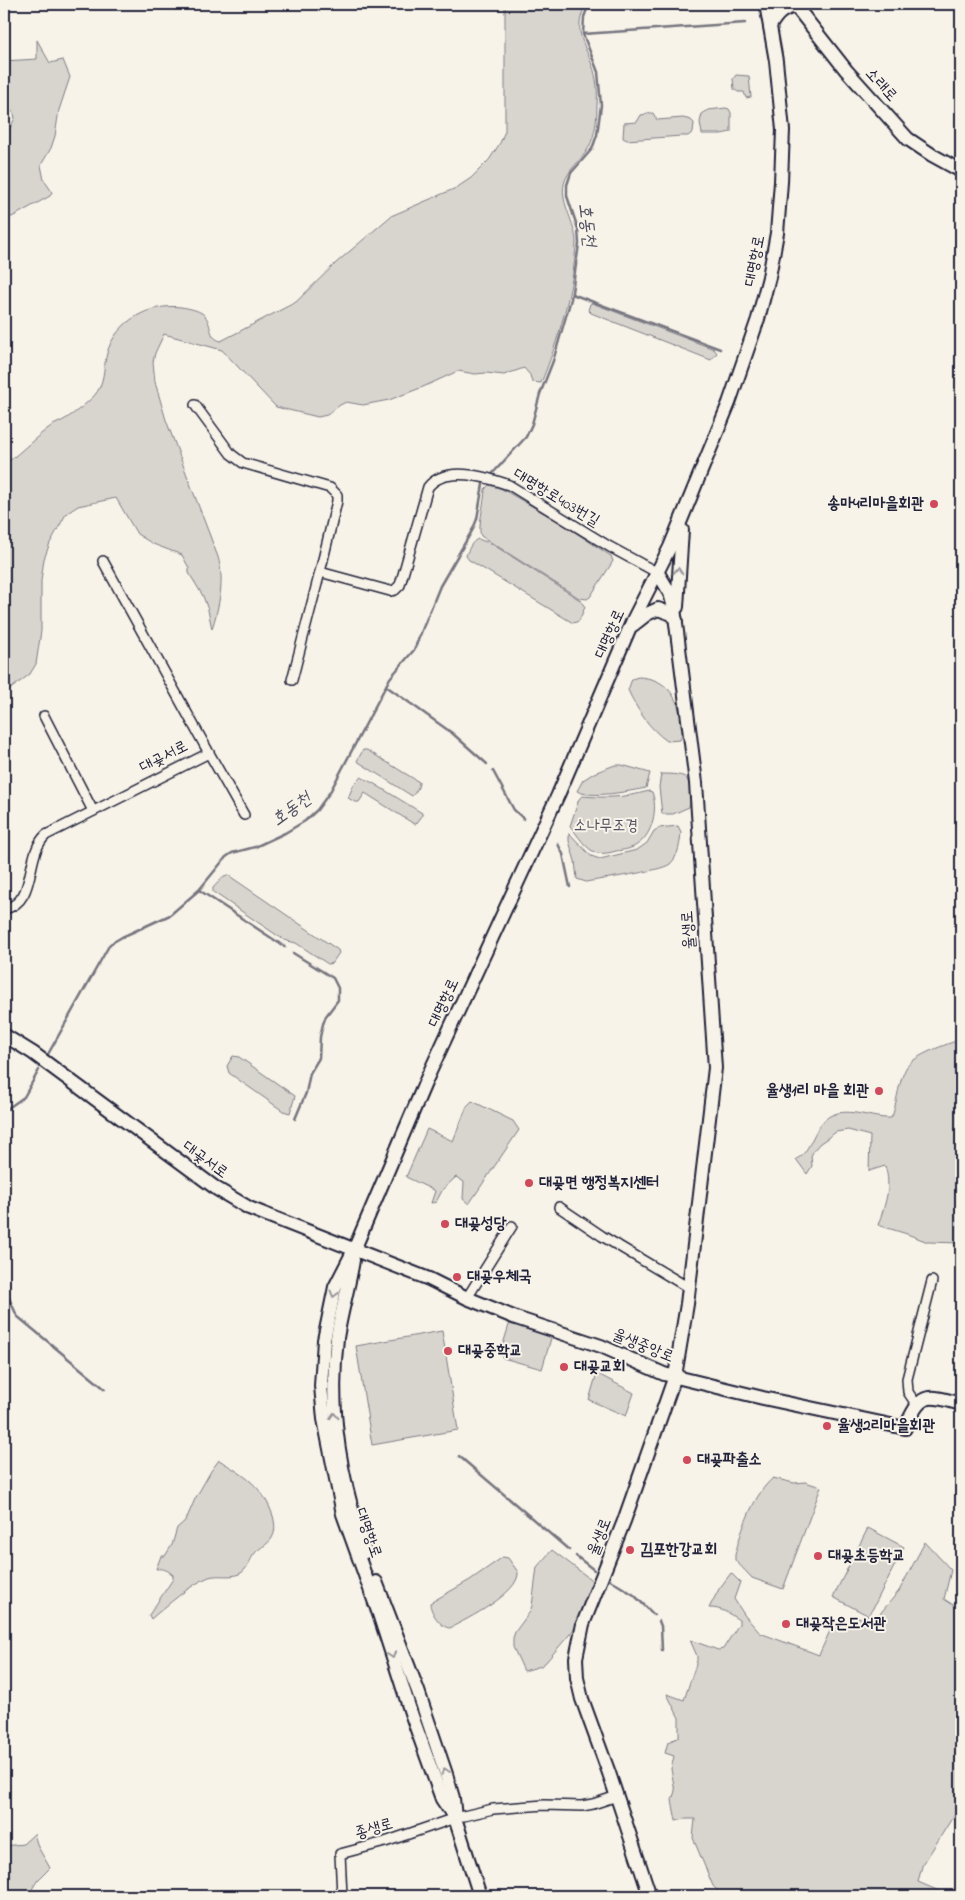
<svg xmlns="http://www.w3.org/2000/svg" width="965" height="1900" font-family="'Indie Flower','Poor Story',sans-serif">
<style>
.green{fill:#d8d5cf;stroke:#7d7c85}
.lines{fill:none;stroke-linecap:round;stroke-linejoin:round}
.stream{stroke:#76747f;stroke-width:2.5}
.street-casing{stroke:#22223b;stroke-width:12}
.secondary-casing{stroke:#22223b;stroke-width:16}
.street{stroke:#f7f3e8;stroke-width:9}
.secondary{stroke:#f7f3e8;stroke-width:12}
.oneway{stroke:#97959a}
.poi-dot{fill:#d1495b;stroke:#f7f3e8;stroke-width:2}
.labels{text-anchor:middle;dominant-baseline:central;stroke-width:4;stroke-linejoin:round;paint-order:stroke}
.street-label{font-size:16px;fill:#22223b;stroke:#f7f3e8}
.poi-label{font-size:16px;font-weight:bold;fill:#22223b;stroke:#f7f3e8;text-anchor:start}
.park-label{font-size:16px;fill:#504f60;stroke:#f7f3e8}
.water-label{font-size:18px;font-style:italic;fill:#535263;stroke:#f7f3e8}
</style>
<rect width="100%" height="100%" fill="#f7f3e8"/>
<filter id="ink" filterUnits="userSpaceOnUse"><feTurbulence type="fractalNoise" baseFrequency=".02" numOctaves="2"/><feDisplacementMap in="SourceGraphic" scale="10" xChannelSelector="R" yChannelSelector="G"/><feConvolveMatrix kernelMatrix="1 2 1 2 8 2 1 2 1" color-interpolation-filters="sRGB"/></filter>
<g filter="url(#ink)">
<g class="green">
<path d="M505,4H586C573,31 583,40 592,65C597,77 598,93 597,106C597,119 595,136 589,147C582,161 568,168 564,184C560,204 576,223 576,243C574,288 558,342 541,383L532,382L530,375L524,368L504,375L486,373L475,374L458,371L423,387L389,400L363,405L346,402L340,405L327,415L318,417L276,407L222,350L164,334L155,353L153,362L155,382L166,420L218,557C225,581 219,606 212,629L208,610L203,596L189,573V568L182,555L153,544L137,534L116,498L78,506L66,514L50,543L44,559L41,581V631L36,664L30,674L4,694V459L9,461C22,451 34,439 47,429C53,424 61,422 67,418C76,412 86,404 94,396C105,384 103,368 107,353C116,321 150,303 181,307C188,308 198,310 203,314C213,322 207,338 221,341L296,302L336,263L391,216L456,188L471,178L489,160L500,143L505,131Z"/>
<polygon points="37,40 50,63 63,60 70,77 59,110 55,136 51,148 41,165 44,180 52,192 50,196 12,217 7,216 4,202 4,140 15,118 14,114 11,110 4,112 4,61 37,59"/>
<polygon points="736,75 749,76 751,97 746,98 744,92 738,92 734,89 733,79"/>
<polygon points="726,108 729,109 731,113 731,132 721,134 702,134 700,122 702,114 708,110"/>
<polygon points="653,113 657,120 683,118 691,120 694,123 693,132 688,136 681,136 627,140 623,138 624,123 637,122 641,115"/>
<polygon points="592,303 714,349 717,353 711,360 591,313 588,310 590,304"/>
<path d="M489,485L502,489L561,523L611,556L613,561L610,566L590,597L587,599L579,598L481,536C477,528 485,501 485,489Z"/>
<path d="M478,539L492,544L580,600L585,607L579,621L573,623L469,560L466,556C468,550 472,541 478,539Z"/>
<path d="M638,677C664,678 676,693 681,717C682,726 684,732 680,740L667,741C649,728 637,710 628,690L632,679Z"/>
<path d="M363,750H367L419,782C419,787 416,792 412,796L357,761Z"/>
<path d="M615,765H622L650,773L646,788C631,791 590,799 577,791L583,780L594,773Z"/>
<path d="M661,774C668,774 679,774 685,777C692,782 691,800 689,807L673,814H662L659,787Z"/>
<polygon points="361,777 373,783 422,813 422,816 416,824 414,824 365,793 359,802 355,802 348,798 354,784"/>
<path d="M649,791L652,792C658,808 653,834 638,844C632,849 623,850 616,851C610,853 603,854 597,853C586,850 577,834 570,826L579,799L582,796C607,798 623,798 649,791Z"/>
<path d="M678,826L681,832C680,842 679,856 670,864C662,871 601,879 586,882L577,879L575,861L569,841V833L591,856L600,859L637,850L647,843L654,831L659,828Z"/>
<polygon points="228,875 338,950 339,953 332,963 328,964 296,943 284,940 213,892 213,888 224,876"/>
<path d="M961,1039V1243L928,1242L907,1234L878,1225C885,1205 892,1187 885,1166L869,1171L870,1136L848,1130L836,1132L819,1144L814,1150L811,1156L812,1166L807,1174L796,1159C812,1153 813,1123 832,1115C850,1107 872,1119 891,1118L893,1114C897,1100 899,1081 906,1068C915,1054 946,1045 961,1039Z"/>
<polygon points="233,1056 239,1057 295,1096 290,1113 283,1111 229,1073 227,1066"/>
<polygon points="472,1101 513,1121 519,1130 469,1204 463,1199 464,1182 456,1177 443,1189 436,1202 431,1203 435,1191 406,1177 427,1129 453,1141 467,1106"/>
<polygon points="513,1323 552,1335 542,1369 503,1358 500,1354 509,1325"/>
<polygon points="442,1331 458,1430 372,1445 356,1346"/>
<polygon points="598,1374 634,1393 626,1416 589,1400 596,1376"/>
<path d="M219,1460C245,1476 263,1486 273,1516C275,1524 276,1531 272,1538C268,1545 260,1547 255,1553C249,1560 248,1570 239,1574C230,1578 219,1574 209,1577C191,1584 166,1606 151,1619L149,1615L173,1579V1575C168,1570 163,1568 156,1569L161,1556H165L172,1545L177,1528L186,1520L195,1499L211,1471Z"/>
<path d="M773,1478L794,1483L805,1482L821,1487L783,1589L752,1578L735,1560V1555C741,1530 754,1494 773,1478Z"/>
<polygon points="868,1528 904,1547 869,1616 833,1597"/>
<path d="M925,1542L951,1570L944,1599L961,1610V1804L922,1866L918,1882L946,1894V1896H723L713,1886L693,1838L695,1819H685L676,1821L672,1800L675,1791L671,1769L674,1756L665,1753L668,1742L679,1737V1718L667,1694L684,1700L697,1661V1656L690,1640L718,1650L723,1649L739,1624V1620C728,1613 722,1608 709,1608L719,1589L731,1573L740,1582L734,1599L745,1616L760,1633L819,1655L834,1622L843,1627L855,1624L858,1617L873,1622L899,1591Z"/>
<polygon points="552,1550 589,1578 592,1581 591,1586 575,1628 546,1662 541,1666 524,1671 513,1647 513,1638 515,1632 529,1613 532,1606 537,1567"/>
<path d="M503,1557L508,1558L518,1572C520,1593 467,1619 450,1628C441,1628 430,1612 430,1603L470,1580Z"/>
<polygon points="34,1834 38,1847 50,1868 37,1881 28,1896 4,1896 4,1846 23,1844"/>
</g>
<g class="lines">
<g class="stream">
<polyline points="583,34 745,23"/>
<polyline points="572,294 720,349"/>
<polyline points="493,473 526,437 532,424 540,394 553,361 571,299 579,244 578,229 567,196 567,185 571,173 592,149 597,135 601,105 598,72 583,34 584,17 589,4"/>
<polyline points="386,686 452,733 487,764"/>
<polyline points="493,771 514,810 524,819"/>
<polyline points="558,844 563,854 570,887"/>
<polyline points="199,890 285,947"/>
<polyline points="293,953 333,978 338,988 338,1000 326,1016 323,1024 320,1037 319,1058 310,1073 306,1093 295,1119"/>
<polyline points="47,1056 110,944 122,937 170,915 199,890 226,857 232,853 255,847 285,833 305,821 317,810 330,792 390,678 414,650 440,586 473,529 477,519 483,484"/>
<polyline points="4,1111 24,1097 39,1070"/>
<polyline points="4,1285 5,1287"/>
<polyline points="9,1298 17,1316 105,1389"/>
<polyline points="459,1456 569,1550"/>
<polyline points="576,1556 594,1570"/>
<polyline points="610,1580 634,1595 654,1615"/>
<polyline points="659,1621 661,1626 662,1650"/>
</g>
<g class="street-casing">
<g id="street">
<path d="M195,405L231,454L243,463L330,488L337,495V501L320,572L390,591L395,590L400,585L428,487C445,465 487,477 509,485L610,547L658,573"/>
<polyline points="292,680 320,572"/>
<polyline points="44,716 93,811"/>
<polyline points="209,753 244,815"/>
<path d="M4,909C38,902 24,855 46,835L209,753L103,561"/>
<polyline points="559,1207 602,1236 689,1288"/>
<polyline points="467,1298 512,1226"/>
<polyline points="916,1404 908,1392 907,1379 932,1281"/>
<polyline points="342,1896 340,1854 385,1842 455,1818 493,1809 544,1805 582,1806 593,1804 617,1796"/>
</g>
</g>
<g class="secondary-casing">
<g id="secondary">
<polyline points="794,4 846,70 908,139 932,155 961,171"/>
<path d="M770,26C777,14 782,9 796,6"/>
<polyline points="677,607 682,530"/>
<polyline points="633,625 647,614 658,609 672,614 676,620"/>
<path d="M4,1035L33,1053L217,1189L249,1208L429,1279L467,1298L516,1318L601,1346L664,1374L763,1398L905,1428C921,1394 924,1393 961,1404"/>
<path d="M353,1260C349,1286 341,1312 337,1338C328,1414 341,1481 365,1552"/>
<polyline points="376,1582 418,1691 446,1774 453,1798 455,1818 480,1896"/>
<polyline points="455,1818 442,1799 411,1713 379,1614 343,1514 324,1419 321,1386 324,1340 335,1287 354,1250 428,1076 558,795 633,620 670,547 729,403 758,319 769,277 777,233 781,182 783,130 776,61 766,4"/>
<polyline points="650,1896 609,1773 582,1699 577,1678 576,1658 583,1624 624,1521 675,1376 687,1304 715,1068 696,783 674,608 670,593 658,573"/>
</g>
</g>
<use href="#street" class="street"/>
<use href="#secondary" class="secondary"/>
</g>
<defs><path id="oneway-chevron" d="M-2-3.5L2.5 0L-2 3.5" fill="none" stroke-width="1.6" stroke-linecap="round" stroke-linejoin="round" transform="scale(1.25)"/></defs>
<g class="oneway">
<use href="#oneway-chevron" transform="translate(678 571) rotate(-87)"/>
<use href="#oneway-chevron" transform="translate(334 1294) rotate(105)"/>
<use href="#oneway-chevron" transform="translate(334 1416) rotate(-93)"/>
<use href="#oneway-chevron" transform="translate(392 1655) rotate(72)"/>
<use href="#oneway-chevron" transform="translate(445 1771) rotate(-108)"/>
</g>
</g>
<g class="poi-dot">
<circle cx="934" cy="504" r="5"/>
<circle cx="879" cy="1091" r="5"/>
<circle cx="529" cy="1183" r="5"/>
<circle cx="445" cy="1224" r="5"/>
<circle cx="457" cy="1277" r="5"/>
<circle cx="448" cy="1351" r="5"/>
<circle cx="564" cy="1367" r="5"/>
<circle cx="827" cy="1426" r="5"/>
<circle cx="687" cy="1460" r="5"/>
<circle cx="630" cy="1550" r="5"/>
<circle cx="818" cy="1556" r="5"/>
<circle cx="786" cy="1624" r="5"/>
</g>
<g class="labels">
<g class="street-label">
<text transform="translate(881 85) rotate(48)">소래로</text>
<text transform="translate(755 261) rotate(-79)">대명항로</text>
<text transform="translate(556 498) rotate(31)">대명항로403번길</text>
<text transform="translate(610 634) rotate(-66)">대명항로</text>
<text transform="translate(164 757) rotate(-27)">대곶서로</text>
<text transform="translate(689 930) rotate(-94)">율생로</text>
<text transform="translate(444 1003) rotate(-65)">대명항로</text>
<text transform="translate(205 1160) rotate(36)">대곶서로</text>
<text transform="translate(643 1346) rotate(22)">율생중앙로</text>
<text transform="translate(368 1533) rotate(71)">대명항로</text>
<text transform="translate(600 1537) rotate(-68)">율생로</text>
<text transform="translate(374 1829) rotate(-16)">종생로</text>
</g>
<g class="poi-label">
<text x="924" y="504" text-anchor="end">송마4리마을회관</text>
<text x="869" y="1091" text-anchor="end">율생1리 마을 회관</text>
<text x="539" y="1183">대곶면 행정복지센터</text>
<text x="455" y="1224">대곶성당</text>
<text x="467" y="1277">대곶우체국</text>
<text x="458" y="1351">대곶중학교</text>
<text x="574" y="1367">대곶교회</text>
<text x="837" y="1426">율생2리마을회관</text>
<text x="697" y="1460">대곶파출소</text>
<text x="640" y="1550">김포한강교회</text>
<text x="828" y="1556">대곶초등학교</text>
<text x="796" y="1624">대곶작은도서관</text>
</g>
<g class="park-label">
<text x="606" y="826">소나무조경</text>
</g>
<g class="water-label">
<text transform="translate(586 225) rotate(83)">호동천</text>
<text transform="translate(292 810) rotate(-36)">호동천</text>
</g>
</g>
<rect width="965" height="1900" fill="none" stroke="#f7f3e8" stroke-width="20"/>
<rect x="10" y="10" width="945" height="1880" fill="none" stroke="#22223b" stroke-width="2" filter="url(#ink)"/>
</svg>
